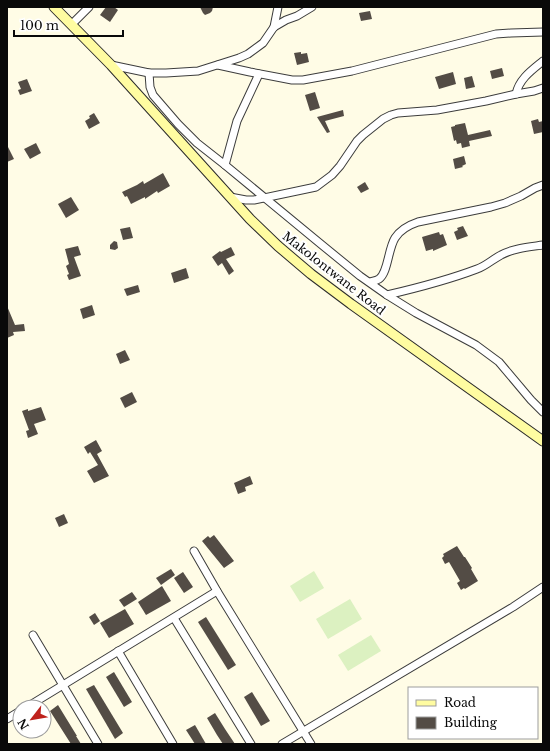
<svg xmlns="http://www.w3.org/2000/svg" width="550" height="751" font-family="'Libre Baskerville',serif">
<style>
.pitch{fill:#dcf1c1}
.building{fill:#534c45}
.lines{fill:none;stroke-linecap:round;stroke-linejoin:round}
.minor-casing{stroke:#3c3c3c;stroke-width:9}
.secondary-casing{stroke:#2b2b2b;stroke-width:11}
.minor{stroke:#fff;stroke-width:7}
.secondary{stroke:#fffca1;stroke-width:9}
.labels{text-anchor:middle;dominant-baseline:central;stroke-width:4;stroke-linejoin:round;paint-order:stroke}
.street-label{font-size:12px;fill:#090909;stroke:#fff}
</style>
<rect width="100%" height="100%" fill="#fffce6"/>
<g class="pitch">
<polygon points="314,571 324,588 300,602 290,586"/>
<polygon points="350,599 362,619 328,639 316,619"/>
<polygon points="371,635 381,651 348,671 338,655"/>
</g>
<g class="building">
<polygon points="106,7 114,7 118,10 110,22 100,15"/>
<polygon points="200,7 213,7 212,11 210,13 205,15 203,13"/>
<polygon points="370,11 372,19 361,21 359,13"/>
<polygon points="301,52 301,54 307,53 309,62 297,65 294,53"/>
<polygon points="502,68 504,76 492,79 490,71"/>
<polygon points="453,72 456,84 439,89 435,77"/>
<polygon points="472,76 475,87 466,89 464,78"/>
<polygon points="27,79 32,91 20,95 18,90 21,89 18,82"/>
<polygon points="315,92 320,108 310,111 305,95"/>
<polygon points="343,110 344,116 325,121 330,132 327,133 317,117"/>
<polygon points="94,113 100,123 89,129 85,121 90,118 89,116"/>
<polygon points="538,119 539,122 543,121 543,132 534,134 531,121"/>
<polygon points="465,123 468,135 490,130 492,136 469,141 470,146 462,148 461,143 457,144 456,140 454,141 451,127 455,126 455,125"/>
<polygon points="36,143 41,153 30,159 24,149"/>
<polygon points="7,145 14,159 7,162"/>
<polygon points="464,156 466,164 462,166 463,167 455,169 453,159"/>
<polygon points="163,173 170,186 158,193 157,191 145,199 145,197 131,204 127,196 125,197 122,192 137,185 143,181 144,184"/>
<polygon points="365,182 369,189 361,193 357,187"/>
<polygon points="71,197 79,210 66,218 58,204"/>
<polygon points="463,226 468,236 457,240 454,232 458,230 457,228"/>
<polygon points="130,227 133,238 123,240 120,229"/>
<polygon points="439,232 440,235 443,234 447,245 433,251 433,249 426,251 422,237"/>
<polygon points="114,241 117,242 118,248 115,250 110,249 110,245"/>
<polygon points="78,246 81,255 74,257 81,276 69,280 67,275 69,274 66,266 69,264 65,249"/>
<polygon points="231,247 235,255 226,259 234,271 229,275 222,263 218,266 212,257 220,251 221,252"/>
<polygon points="186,268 189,278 174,283 171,273"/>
<polygon points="138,285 140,292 127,296 124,289"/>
<polygon points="92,305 95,315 83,319 80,309"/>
<polygon points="7,306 15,325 24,324 25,331 13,332 14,335 7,338"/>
<polygon points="125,350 130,360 120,364 116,354"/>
<polygon points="132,392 137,402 125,408 120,398"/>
<polygon points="41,407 46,420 34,424 38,434 28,438 26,431 29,430 22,411 28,409 28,411"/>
<polygon points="96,440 102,451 97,454 109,476 94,483 87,471 98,465 90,452 88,454 84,447"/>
<polygon points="250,476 253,484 245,487 246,491 238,494 234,483"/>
<polygon points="64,514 68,523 59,527 55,518"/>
<polygon points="214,535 234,561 224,568 202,541 208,536 210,538"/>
<polygon points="457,546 464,557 465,557 472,568 471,569 478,581 465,589 464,588 461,590 457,583 460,581 449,562 445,564 442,558 444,556 443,554"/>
<polygon points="171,569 175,575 161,585 156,578"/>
<polygon points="183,572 193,587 184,593 174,578"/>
<polygon points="162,586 171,601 146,615 138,602"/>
<polygon points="132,592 137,599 124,607 119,600"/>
<polygon points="125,609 134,624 109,638 100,623"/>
<polygon points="95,613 100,621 94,625 89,617"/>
<polygon points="206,617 236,665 228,670 198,622"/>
<polygon points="114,672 132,702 124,707 106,677"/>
<polygon points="94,685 123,733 115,739 86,689"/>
<polygon points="252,692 270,721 261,726 244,697"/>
<polygon points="58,705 77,736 76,736 81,744 71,744 50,711"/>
<polygon points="215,713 225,729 235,744 223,744 217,735 207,718"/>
<polygon points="195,725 206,744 195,744 186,730"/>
</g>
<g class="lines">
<g class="minor-casing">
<g id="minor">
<polyline points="72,24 89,7"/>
<polyline points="274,27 278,7"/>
<polyline points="111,65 149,73 166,73 198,71 239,58 248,54 263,43 274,27 286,20 297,16 312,7"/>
<polyline points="218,65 250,72 292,80 303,80 352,71 496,34 511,33 543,32"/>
<polyline points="149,73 150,87 153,95 178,124 197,143 225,165 322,245 360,276 387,295 416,313 476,345 499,362 531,400 543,412"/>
<path d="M516,94C519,79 532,70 543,61"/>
<polyline points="225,165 237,121 259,74"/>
<polyline points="230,197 246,200 254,200 316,187 332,175 340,166 357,141 363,135 383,119 391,115 398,113 437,110 486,101 516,94 534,91 543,88"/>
<path d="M370,282C373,281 376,281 379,279C388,273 388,249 395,238C400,230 409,225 418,222L491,207L505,203L521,196L535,188L543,185"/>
<path d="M387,295C417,288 448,280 477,269C486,266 493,259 501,255C514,248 529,247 543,245"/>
<polyline points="194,551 217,591 311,744"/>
<polyline points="174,618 251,744"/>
<polyline points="33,635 98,744"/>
<polyline points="118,651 173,744"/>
<polyline points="27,707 217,591"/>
<polyline points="7,719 20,711"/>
<polyline points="282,744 513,607 543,587"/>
</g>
</g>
<g class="secondary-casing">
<polyline id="secondary" points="54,7 111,65 250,219 278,246 311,274 351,304 543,441"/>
</g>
<use href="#minor" class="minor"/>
<use href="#secondary" class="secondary"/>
</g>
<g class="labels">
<g class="street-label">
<text transform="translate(334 273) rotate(38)">Makolontwane Road</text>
</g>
</g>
<rect width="550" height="751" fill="none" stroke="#090909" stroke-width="16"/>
<rect x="408" y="687" width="130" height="52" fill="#ffffff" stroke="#9d9d9d"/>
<rect x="416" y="700" width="20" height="6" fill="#fffca1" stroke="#9d9d9d"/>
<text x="444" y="707" font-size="12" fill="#090909">Road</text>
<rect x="416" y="717" width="20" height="12" fill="#534c45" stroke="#9d9d9d"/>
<text x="444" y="727" font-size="12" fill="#090909">Building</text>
<g transform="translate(32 719) rotate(239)"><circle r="19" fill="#ffffff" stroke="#9d9d9d"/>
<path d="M0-3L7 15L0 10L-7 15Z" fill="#bf221c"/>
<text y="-6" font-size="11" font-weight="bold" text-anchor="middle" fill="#090909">N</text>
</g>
<path d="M14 30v6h109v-6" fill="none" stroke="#090909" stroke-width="2"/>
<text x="20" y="30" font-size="12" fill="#090909" stroke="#ffffff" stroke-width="3" paint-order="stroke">100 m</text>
</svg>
